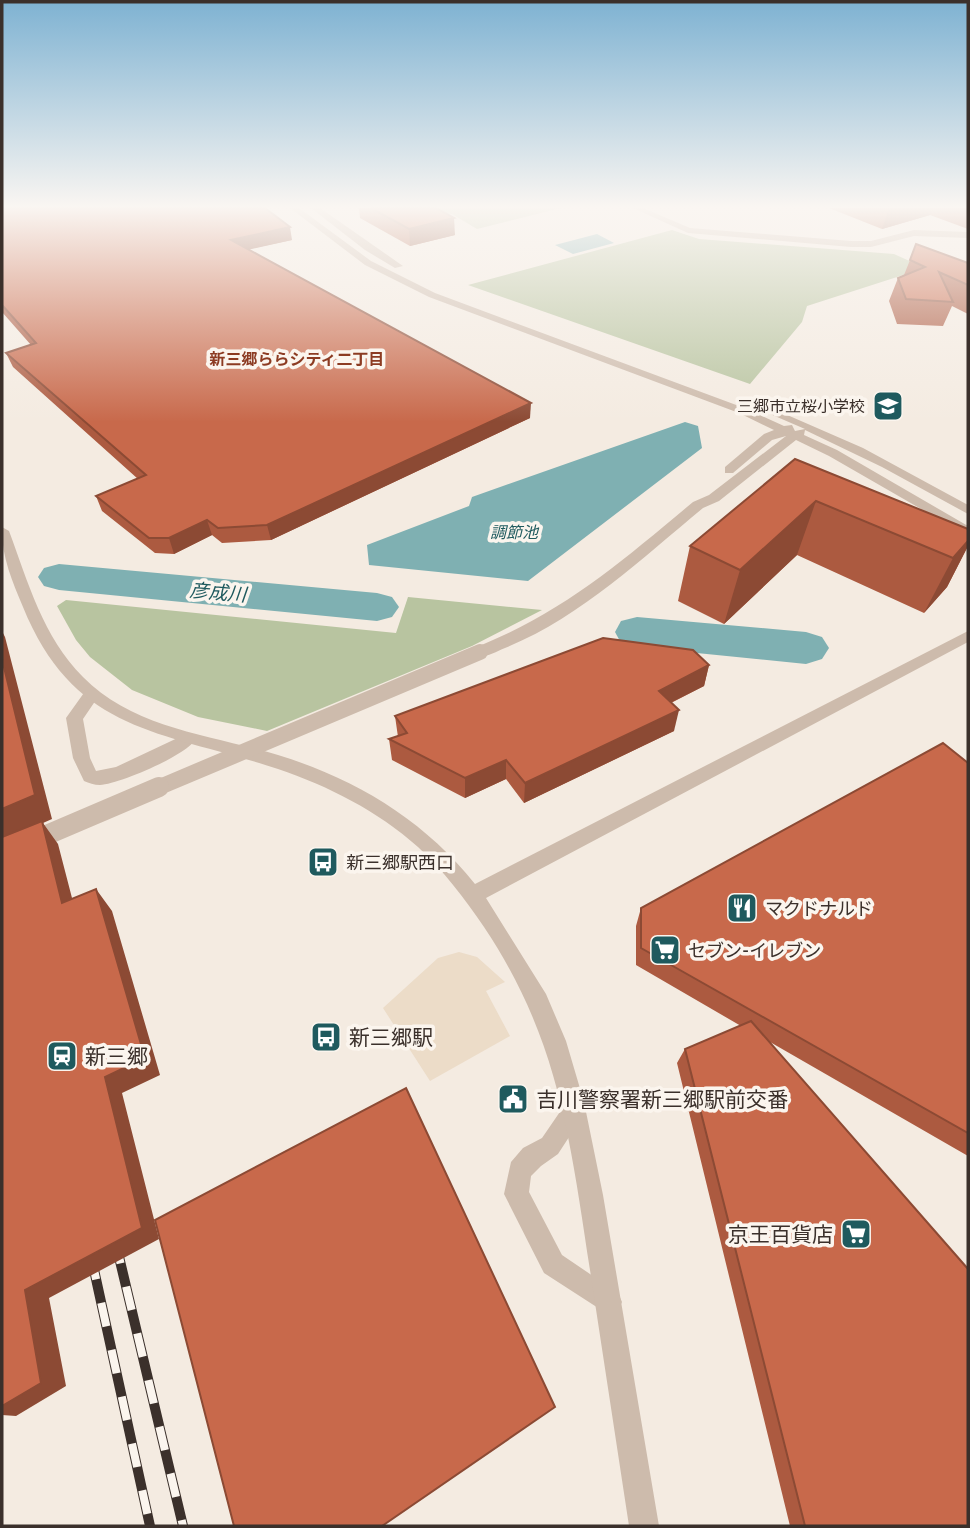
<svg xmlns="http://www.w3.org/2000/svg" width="970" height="1528" font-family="'IBM Plex Sans','Noto Sans JP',sans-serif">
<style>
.green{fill:#b8c4a0}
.plaza{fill:#ecdcc8}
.water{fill:#7fb0b2}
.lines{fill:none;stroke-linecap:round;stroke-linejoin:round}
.river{fill:#7fb0b2;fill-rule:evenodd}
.minor{fill:#cdbbac;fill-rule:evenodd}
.tertiary{fill:#cdbbac;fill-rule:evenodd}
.rail-casing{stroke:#3b302b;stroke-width:10}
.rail{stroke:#fbf5ee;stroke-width:8;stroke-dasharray:24;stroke-linecap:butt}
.tertiary-bridge-far1{stroke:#cdbbac;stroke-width:16}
.tertiary-bridge{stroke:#cdbbac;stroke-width:20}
.wall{fill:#ac5a40}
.shaded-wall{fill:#8c4a34}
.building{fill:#c8694b;stroke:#8c4a34;stroke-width:2}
.labels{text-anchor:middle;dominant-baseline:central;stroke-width:7;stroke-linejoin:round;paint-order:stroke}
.far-neighbourhood-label{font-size:16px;font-weight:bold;fill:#8c3b22;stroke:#fbf5ee}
.far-poi-label{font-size:16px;fill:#3b302b;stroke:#fbf5ee;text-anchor:end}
.far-water-label{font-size:16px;font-style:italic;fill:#1f5a5e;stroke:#fbf5ee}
.poi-label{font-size:18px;fill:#3b302b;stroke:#fbf5ee;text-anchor:start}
.water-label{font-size:19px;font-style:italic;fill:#1f5a5e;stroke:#fbf5ee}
.near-poi-label{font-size:21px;fill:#3b302b;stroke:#fbf5ee;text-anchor:start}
</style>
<rect width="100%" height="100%" fill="#f4ebe1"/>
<g class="green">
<polygon points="435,208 561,208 477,229 452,214 443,213"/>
<polygon points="672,230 699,239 894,254 925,268 807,306 802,322 750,384 468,285"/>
<polygon points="408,597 542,610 472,646 267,731 198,717 132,690 90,657 76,640 57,606 66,600 396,633"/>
</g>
<polygon class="plaza" points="459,952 477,957 505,982 486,991 510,1036 430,1081 383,1008 438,958"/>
<g class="water">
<polygon points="597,234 614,243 573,254 555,245"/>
<polygon points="685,422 698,426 702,448 528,581 369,565 367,545 469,506 472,497"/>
</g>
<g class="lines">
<g class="river">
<polygon points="59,564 377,593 392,597 399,607 392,617 377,621 59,590 44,586 38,577 44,568"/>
<polygon points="637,617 806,632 822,637 829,648 822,659 806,664 637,647 621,643 615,632 621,621"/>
</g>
<g class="minor">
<polygon points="633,208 643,208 690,228 851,241 871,241 914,230 968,232 968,238 914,236 871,247 851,247 688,233"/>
<path d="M92,688L100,694L83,719L90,758L96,771L116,767L186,734L192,735L195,740C185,756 119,784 100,785C94,785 89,783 84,781L73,758L66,718L86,690Z"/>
<polygon points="574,1099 582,1103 586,1111 558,1154 541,1166 531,1176 529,1192 562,1255 618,1293 622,1302 618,1311 609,1315 544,1273 504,1194 511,1162 523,1148 542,1138 566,1103"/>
</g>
<g class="tertiary">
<path d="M290,208H299L371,261L435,293L747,409L784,426L792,425L795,431L805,429L738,400L748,398L863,448L968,505V514L882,467L805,430L804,435L837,450L968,526V536L829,456L796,440L719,501L703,508C641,559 581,617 505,648C495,652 485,659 474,656L472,652L474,648C563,613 621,562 693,502L709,495L786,436L772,440L733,473H725V467L764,434L774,430L739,413L429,297L365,265Z"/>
<polygon points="311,208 320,208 403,266 395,268 365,250"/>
<path d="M2,527L9,531C28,582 43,637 83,677C134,729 212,735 278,755C356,779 424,820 475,884L968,631V642L486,898L546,994L566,1041L584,1102L603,1195L659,1526H629C616,1441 603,1355 590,1270C570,1140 559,1039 484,927C465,899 443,870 418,847C378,811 328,786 278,769C165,731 75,735 23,607C12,581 1,555 2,527Z"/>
</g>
<g class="rail-casing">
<g id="rail">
<polyline points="115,1240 183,1526"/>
<polyline points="91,1256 150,1526"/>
</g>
</g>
<use href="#rail" class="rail"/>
<polyline class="tertiary-bridge-far1" points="155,789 480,652"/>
<polyline class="tertiary-bridge" points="2,854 159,787"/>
</g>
<g class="wall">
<polygon points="2,208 292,240 249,249 530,418 271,540 222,543 212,535 174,554 155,553 102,511 96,496 138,479 13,367 6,353 31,345 2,312"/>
<polygon points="359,208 436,208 455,235 410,246 360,218"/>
<polygon points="829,208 968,208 968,229 930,215 882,229"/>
<polygon points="910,260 968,263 968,314 952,306 943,326 897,324 889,301 898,278 904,275"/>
<polygon points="795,459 968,529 968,546 947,587 924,613 797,555 724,624 678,601 690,546"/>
<polygon points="709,665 704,686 671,703 674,731 524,803 506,779 465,798 392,760 389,739 398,737 395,716"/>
<polygon points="968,763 968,1156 770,1042 968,1526 790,1526 677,1063 685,1049 741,1026 636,965 636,926 641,908"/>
</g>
<g class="shaded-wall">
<polygon points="889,208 932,208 930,215 882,229"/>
<polygon points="454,218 455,235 410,246 409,229"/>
<polygon points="290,227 292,240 234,253 231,240"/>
<polygon points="531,403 530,418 271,540 267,525"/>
<polygon points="816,501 797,555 724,624 740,570"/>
<polygon points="207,520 212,535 174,554 169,538"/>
<polygon points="968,541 968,546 947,587 924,613 953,558"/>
<polygon points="2,631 5,637 52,819 43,823 58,844 79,925 2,840"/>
<polygon points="709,665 704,686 654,711 659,691"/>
<polygon points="679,710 674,731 524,803 525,783"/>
<polygon points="506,760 506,779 465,798 465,778"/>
<polygon points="96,889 112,911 160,1075 122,1093 159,1239 49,1298 66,1386 16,1416 2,1415 2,1406 25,1290 105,1077"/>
</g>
<g class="building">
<polygon points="2,208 265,208 290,227 231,240 531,403 267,525 218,528 207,520 169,538 149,538 96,496 146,475 6,353 36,343 2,305"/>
<polygon points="371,208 436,208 454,218 409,229"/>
<polygon points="916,244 968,263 968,285 939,272 953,302 906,299 898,278 925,267 910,260"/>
<polygon points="795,459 968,529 968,541 953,558 816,501 740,570 690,546"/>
<polygon points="603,638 693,650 709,665 659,691 679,710 525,783 506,760 465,778 389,739 407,733 395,716"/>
<polygon points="2,659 35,795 2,809"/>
<polygon points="943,743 968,763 968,1133 641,948 641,908"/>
<polygon points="42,821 62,903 96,889 145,1058 105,1077 142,1228 25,1290 41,1383 2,1406 2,837"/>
<polygon points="751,1021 968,1269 968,1526 805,1526 685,1049"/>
<polygon points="406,1088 555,1407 382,1526 234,1526 155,1220"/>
</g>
<linearGradient id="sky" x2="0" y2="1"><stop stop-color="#7eb2d2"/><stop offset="0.49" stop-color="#faf6f2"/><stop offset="1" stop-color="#faf6f2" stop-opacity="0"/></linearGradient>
<rect width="970" height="422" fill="url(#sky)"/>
<defs>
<g id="school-square" transform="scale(1.575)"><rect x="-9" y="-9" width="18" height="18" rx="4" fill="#1f5a5e" stroke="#fbf5ee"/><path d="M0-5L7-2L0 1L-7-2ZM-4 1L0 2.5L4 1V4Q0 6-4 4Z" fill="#fff"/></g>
<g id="bus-square" transform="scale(1.575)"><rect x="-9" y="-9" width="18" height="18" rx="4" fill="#1f5a5e" stroke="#fbf5ee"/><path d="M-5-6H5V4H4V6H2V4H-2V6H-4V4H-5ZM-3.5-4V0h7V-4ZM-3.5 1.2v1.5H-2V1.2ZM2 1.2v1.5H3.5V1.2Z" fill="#fff"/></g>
<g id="restaurant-square" transform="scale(1.575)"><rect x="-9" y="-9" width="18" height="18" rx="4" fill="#1f5a5e" stroke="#fbf5ee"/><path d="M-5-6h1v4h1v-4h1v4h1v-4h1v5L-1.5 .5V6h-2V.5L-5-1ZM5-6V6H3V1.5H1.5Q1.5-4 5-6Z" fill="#fff"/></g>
<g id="supermarket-square" transform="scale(1.575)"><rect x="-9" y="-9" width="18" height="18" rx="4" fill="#1f5a5e" stroke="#fbf5ee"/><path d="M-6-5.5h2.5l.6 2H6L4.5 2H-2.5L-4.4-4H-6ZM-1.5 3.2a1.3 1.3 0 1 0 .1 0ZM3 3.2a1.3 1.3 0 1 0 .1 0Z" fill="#fff"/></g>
<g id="station-square" transform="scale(1.575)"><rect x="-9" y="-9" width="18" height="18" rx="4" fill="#1f5a5e" stroke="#fbf5ee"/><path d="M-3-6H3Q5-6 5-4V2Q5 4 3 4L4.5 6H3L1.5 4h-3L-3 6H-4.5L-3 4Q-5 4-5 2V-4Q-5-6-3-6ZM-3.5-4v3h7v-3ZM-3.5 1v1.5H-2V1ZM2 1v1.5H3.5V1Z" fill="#fff"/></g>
<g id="civic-square" transform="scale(1.575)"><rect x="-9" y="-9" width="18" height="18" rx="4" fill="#1f5a5e" stroke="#fbf5ee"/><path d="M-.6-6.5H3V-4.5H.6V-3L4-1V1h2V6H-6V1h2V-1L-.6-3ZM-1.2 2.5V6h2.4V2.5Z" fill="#fff"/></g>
</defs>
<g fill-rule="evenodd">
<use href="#school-square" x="888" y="406"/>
<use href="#bus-square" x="323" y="862"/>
<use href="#restaurant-square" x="742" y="908"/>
<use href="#supermarket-square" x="665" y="950"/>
<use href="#bus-square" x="326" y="1037"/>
<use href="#station-square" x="62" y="1056"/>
<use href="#civic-square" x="513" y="1099"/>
<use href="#supermarket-square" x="856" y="1234"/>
</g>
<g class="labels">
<g class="far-neighbourhood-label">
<text x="297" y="359">新三郷ららシティ二丁目</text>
</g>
<g class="far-poi-label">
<text x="865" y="406">三郷市立桜小学校</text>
</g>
<g class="far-water-label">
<text x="514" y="532">調節池</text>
</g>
<g class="poi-label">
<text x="346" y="862">新三郷駅西口</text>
<text x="765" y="908">マクドナルド</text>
<text x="688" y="950">セブン-イレブン</text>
</g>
<g class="water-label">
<text transform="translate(218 592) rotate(5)">彦成川</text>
</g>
<g class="near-poi-label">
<text x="349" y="1037">新三郷駅</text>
<text x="85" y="1056">新三郷</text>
<text x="536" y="1099">吉川警察署新三郷駅前交番</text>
<text x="833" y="1234" text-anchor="end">京王百貨店</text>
</g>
</g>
<rect width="970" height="1528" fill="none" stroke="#3b302b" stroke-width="7"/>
</svg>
